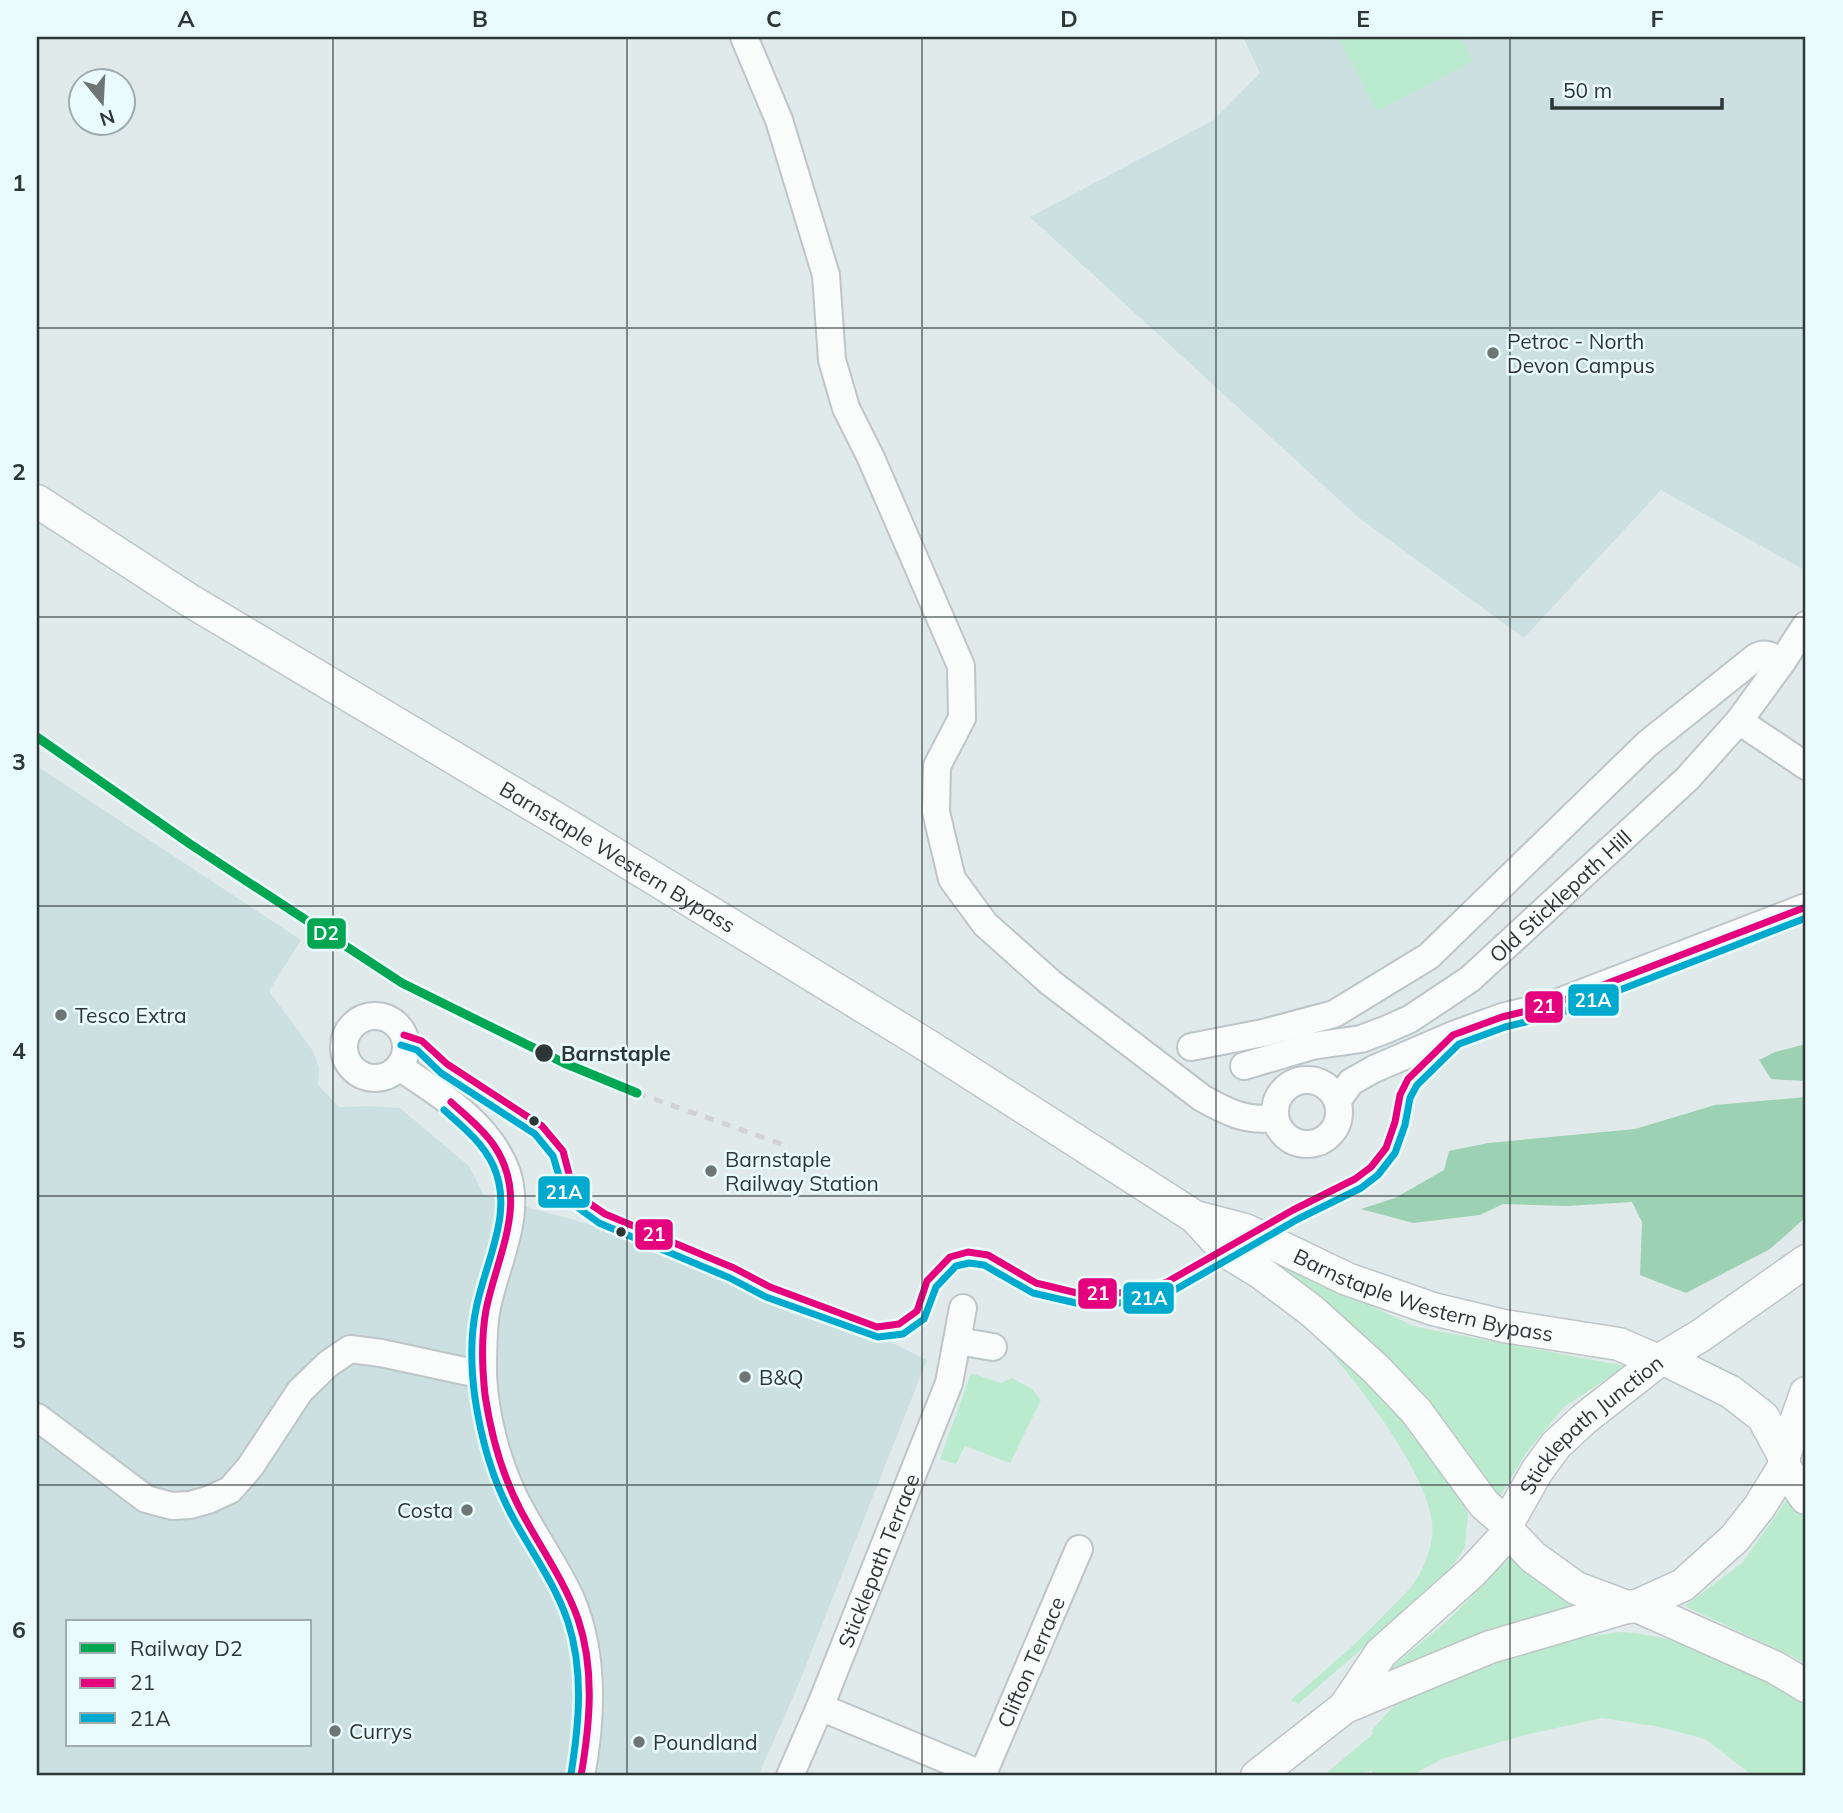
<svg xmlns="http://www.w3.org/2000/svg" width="1843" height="1813" font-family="Mulish,sans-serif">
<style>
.built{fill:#cce0e1;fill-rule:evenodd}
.green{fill:#bbebce}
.forest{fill:#9dd1b3}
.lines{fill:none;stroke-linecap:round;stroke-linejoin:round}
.minor-casing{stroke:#bec5c6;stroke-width:30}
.major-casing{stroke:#bec5c6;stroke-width:35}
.minor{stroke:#fafcfc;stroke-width:26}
.major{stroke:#fafcfc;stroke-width:32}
.rail{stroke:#d1d3d3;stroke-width:5;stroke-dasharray:9 9;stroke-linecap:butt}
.bus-1-casing{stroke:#e9fbfc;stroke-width:12}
.bus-2-casing{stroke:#e9fbfc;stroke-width:12}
.bus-1{stroke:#e5007d;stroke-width:7}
.bus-2{stroke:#00a9ce;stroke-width:7}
.rail-1-casing{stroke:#e9fbfc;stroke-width:14}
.rail-1{stroke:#00a651;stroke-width:9}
.grid{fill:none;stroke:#2f3636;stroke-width:2;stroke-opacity:0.55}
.poi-dot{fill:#6d7575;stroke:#e9fbfc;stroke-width:2.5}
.stop-dot{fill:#2f3636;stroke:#e9fbfc;stroke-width:2.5}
.labels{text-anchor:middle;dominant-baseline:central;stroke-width:5;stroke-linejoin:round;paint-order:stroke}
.poi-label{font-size:21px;fill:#2f3636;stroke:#e9fbfc;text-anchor:start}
.street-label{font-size:21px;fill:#2f3636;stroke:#e9fbfc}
.stop-label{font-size:21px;font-weight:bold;fill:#2f3636;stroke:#e9fbfc;text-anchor:start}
.line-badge{stroke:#e9fbfc;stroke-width:2.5}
.badge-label{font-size:19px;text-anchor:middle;font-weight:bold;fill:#fff}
.neatline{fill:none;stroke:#2f3636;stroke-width:2.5}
.grid-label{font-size:23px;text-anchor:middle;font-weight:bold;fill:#2f3636}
</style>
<rect width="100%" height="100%" fill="#e0eaeb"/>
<g class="built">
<polygon points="1243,37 1806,37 1806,571 1661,490 1524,638 1359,518 1030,217 1214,120 1260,73"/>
<path d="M37,766L301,940L269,991L313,1051L319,1068L318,1085L339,1107L370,1106L400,1108L469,1166L484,1195L621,1233L824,1319L885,1339L927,1360L795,1693L758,1776H37ZM68,1622H310V1745H68Z"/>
</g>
<g class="green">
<polygon points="1338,37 1461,37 1473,61 1377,111"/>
<polygon points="1277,1262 1416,1327 1626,1366 1564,1407 1526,1453 1498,1499 1268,1265"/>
<path d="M1289,1304L1389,1397L1462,1499L1468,1515L1465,1547L1446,1576L1298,1704L1291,1700C1324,1671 1359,1642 1389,1610C1400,1599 1413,1587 1420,1573C1428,1558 1434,1539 1432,1522C1427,1473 1358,1383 1325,1346C1313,1333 1298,1321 1285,1310Z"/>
<polygon points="971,1373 1001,1383 1012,1378 1032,1389 1041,1400 1010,1463 965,1446 956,1464 940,1459"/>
<polygon points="1791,1494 1806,1523 1806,1665 1794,1657 1685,1606 1742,1563"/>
<polygon points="1511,1557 1541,1584 1585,1611 1391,1675 1389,1670 1392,1667 1446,1622"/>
<path d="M1619,1632C1680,1634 1755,1671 1806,1704V1776H1753L1705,1739L1655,1726L1602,1718L1525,1735L1442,1759L1410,1776H1375L1371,1770L1360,1776H1323L1373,1734L1372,1730L1390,1710L1401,1700L1461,1672L1562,1641Z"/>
</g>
<g class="forest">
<polygon points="1806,1044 1806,1081 1771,1079 1759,1060 1775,1052"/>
<polygon points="1806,1097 1806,1217 1770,1249 1686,1293 1640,1275 1642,1222 1632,1202 1567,1206 1503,1204 1480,1215 1413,1223 1361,1209 1395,1198 1444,1170 1449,1151 1488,1143 1635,1129 1715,1105"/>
</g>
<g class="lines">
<g class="minor-casing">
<g id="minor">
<path d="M744,37L779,120L826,275L832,360L846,408L871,458L961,666L962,718L937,766L936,812L952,879L985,924L1051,983L1202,1098C1227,1112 1246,1122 1275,1118"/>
<polyline points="1739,721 1806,766"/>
<circle cx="375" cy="1047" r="31"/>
<path d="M1191,1047L1263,1033L1334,1014L1429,956L1647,744L1756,657C1766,651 1773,657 1782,662"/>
<path id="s1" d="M1244,1066L1312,1046L1361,1039L1385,1030L1410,1019L1470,979L1687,779L1739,721L1782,662L1806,625"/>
<path d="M399,1067C440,1094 490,1124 507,1173C522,1218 494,1267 486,1312C483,1331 483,1355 483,1375C485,1416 497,1461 514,1497C531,1532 555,1564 571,1599C595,1655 592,1718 581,1776"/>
<circle cx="1307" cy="1112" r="32"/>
<polyline points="1338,1100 1351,1082 1374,1069 1453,1035 1502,1017 1551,1005 1806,907"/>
<polyline points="957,1341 993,1347"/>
<polyline points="37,1417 146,1499 172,1506 190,1505 208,1500 230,1490 250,1467 300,1391 328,1364 350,1349 381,1353 483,1375"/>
<polyline points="820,1707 986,1776"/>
<path id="s2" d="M790,1776L820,1707L949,1383L963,1308"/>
<path id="s3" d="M982,1776L1079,1549"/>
</g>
</g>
<g class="major-casing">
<g id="major">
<path id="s4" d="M37,501L189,600L575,830L925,1044L1195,1217L1227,1252L1260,1272L1312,1311L1376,1369L1416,1411L1484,1504L1507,1524"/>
<path id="s5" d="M1195,1217L1245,1230L1347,1279L1433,1309L1504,1326L1619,1344L1658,1361"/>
<path id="s6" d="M1664,1359L1731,1392L1763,1417L1784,1456V1467L1760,1506L1735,1538L1683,1585L1637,1606L1627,1607L1576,1588L1533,1557L1509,1532L1507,1524L1537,1471L1556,1445L1584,1419L1658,1361L1700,1336L1806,1261"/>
<polyline points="1784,1456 1806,1393"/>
<polyline points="1784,1467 1806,1498"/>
<polyline points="1637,1606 1776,1668 1806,1686"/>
<polyline points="1345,1707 1381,1653 1472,1572 1509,1532"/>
<polyline points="1257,1776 1345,1707 1490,1647 1627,1607"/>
</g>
</g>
<use href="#minor" class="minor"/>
<use href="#major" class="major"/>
<polyline class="rail" points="637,1093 790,1147"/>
<g class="bus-1-casing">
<g id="bus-1">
<polyline points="404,1035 422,1041 447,1064 542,1126 563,1151 574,1193 605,1214 734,1268 770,1287 877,1327 899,1324 917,1311 927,1281 950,1257 968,1252 988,1255 1036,1283 1077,1293 1110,1294 1140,1290 1167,1282 1293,1210 1355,1179 1371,1167 1386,1148 1395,1122 1400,1095 1408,1079 1453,1035 1502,1017 1551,1005 1806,907"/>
<path d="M451,1102C466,1116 484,1130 495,1147C530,1201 497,1255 486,1310C481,1338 482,1367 485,1395C491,1435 502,1475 521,1511C540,1547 564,1580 578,1619C595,1669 590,1724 581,1776"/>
</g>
</g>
<g class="bus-2-casing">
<g id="bus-2">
<polyline points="401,1045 417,1050 441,1073 535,1134 553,1156 566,1199 599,1223 730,1278 766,1297 878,1337 903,1334 924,1319 936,1287 956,1266 969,1263 984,1265 1033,1293 1076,1303 1111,1304 1142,1300 1171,1292 1298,1219 1361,1188 1378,1175 1395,1153 1405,1125 1410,1098 1417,1085 1459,1044 1505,1027 1555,1015 1806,918"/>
<path d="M444,1110C462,1126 482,1142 493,1165C515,1212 485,1262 476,1309C470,1338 471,1369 475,1398C481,1439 492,1478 511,1514C530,1550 555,1583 568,1622C584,1671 579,1724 571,1774"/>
</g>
</g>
<use href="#bus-1" class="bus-1"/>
<use href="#bus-2" class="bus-2"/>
<g class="rail-1-casing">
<polyline id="rail-1" points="37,737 190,844 402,983 564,1063 637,1093"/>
</g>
<use href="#rail-1" class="rail-1"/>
</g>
<path class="grid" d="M333,37V1776M627,37V1776M922,37V1776M1216,37V1776M1510,37V1776M37,328H1806M37,617H1806M37,906H1806M37,1196H1806M37,1485H1806"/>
<g class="poi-dot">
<circle cx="1493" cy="353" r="7"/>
<circle cx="61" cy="1015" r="7"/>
<circle cx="711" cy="1171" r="7"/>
<circle cx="745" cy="1377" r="7"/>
<circle cx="467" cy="1510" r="7"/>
<circle cx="335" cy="1731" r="7"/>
<circle cx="639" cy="1742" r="7"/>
</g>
<g class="stop-dot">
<circle cx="544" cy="1053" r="10"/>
<circle cx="534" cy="1121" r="6"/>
<circle cx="621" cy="1232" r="6"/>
</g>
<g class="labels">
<g class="poi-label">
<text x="1507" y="341">Petroc - North<tspan x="1507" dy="24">Devon Campus</tspan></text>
<text x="75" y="1015">Tesco Extra</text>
<text x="725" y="1159">Barnstaple<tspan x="725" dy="24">Railway Station</tspan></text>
<text x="759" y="1377">B&amp;Q</text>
<text x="453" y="1510" text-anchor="end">Costa</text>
<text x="349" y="1731">Currys</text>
<text x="653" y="1742">Poundland</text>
</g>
<g class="street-label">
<text stroke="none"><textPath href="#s4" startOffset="681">Barnstaple Western Bypass</textPath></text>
<text stroke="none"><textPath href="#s1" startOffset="368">Old Sticklepath Hill</textPath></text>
<text stroke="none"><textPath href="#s5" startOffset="243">Barnstaple Western Bypass</textPath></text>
<text stroke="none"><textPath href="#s6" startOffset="670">Sticklepath Junction</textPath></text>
<text stroke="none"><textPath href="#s2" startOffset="233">Sticklepath Terrace</textPath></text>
<text stroke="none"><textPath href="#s3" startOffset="124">Clifton Terrace</textPath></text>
</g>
<g class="stop-label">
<text x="561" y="1053">Barnstaple</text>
</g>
</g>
<g class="line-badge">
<rect x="306" y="917" width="41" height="33" rx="7" fill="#00a651"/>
<rect x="1567" y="983" width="53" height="34" rx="7" fill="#00a9ce"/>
<rect x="1524" y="990" width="40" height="34" rx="7" fill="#e5007d"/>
<rect x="537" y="1175" width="54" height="34" rx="7" fill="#00a9ce"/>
<rect x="634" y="1218" width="40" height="33" rx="7" fill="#e5007d"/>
<rect x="1077" y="1277" width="41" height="33" rx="7" fill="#e5007d"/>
<rect x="1122" y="1281" width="53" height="34" rx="7" fill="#00a9ce"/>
</g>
<g class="badge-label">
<text x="326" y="940">D2</text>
<text x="1593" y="1007">21A</text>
<text x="1544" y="1013">21</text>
<text x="564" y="1199">21A</text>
<text x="654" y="1241">21</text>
<text x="1098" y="1300">21</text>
<text x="1149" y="1305">21A</text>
</g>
<rect width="1843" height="1813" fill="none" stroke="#e9fbfc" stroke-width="77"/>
<rect x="66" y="1620" width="245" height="126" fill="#e9fbfc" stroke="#9facad" stroke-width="2"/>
<rect x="80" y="1643" width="35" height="10" fill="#00a651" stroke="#9facad" stroke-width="2"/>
<text x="130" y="1656" font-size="21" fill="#2f3636">Railway D2</text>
<rect x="80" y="1678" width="35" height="10" fill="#e5007d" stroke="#9facad" stroke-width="2"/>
<text x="130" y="1690" font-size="21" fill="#2f3636">21</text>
<rect x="80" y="1713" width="35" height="10" fill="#00a9ce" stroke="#9facad" stroke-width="2"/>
<text x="130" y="1726" font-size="21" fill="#2f3636">21A</text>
<g transform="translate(102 102) rotate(162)"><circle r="33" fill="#e9fbfc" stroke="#9facad" stroke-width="2"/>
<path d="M0-5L12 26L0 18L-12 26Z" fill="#6d7575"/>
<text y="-10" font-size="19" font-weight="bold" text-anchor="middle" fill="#2f3636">N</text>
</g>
<path d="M1552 98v10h170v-10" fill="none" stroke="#2f3636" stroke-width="3.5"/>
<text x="1563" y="98" font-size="21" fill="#2f3636" stroke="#e9fbfc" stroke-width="5" paint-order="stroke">50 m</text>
<rect x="38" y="38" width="1766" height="1736" class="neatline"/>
<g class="grid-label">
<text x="186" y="27">A</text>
<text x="480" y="27">B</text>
<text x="774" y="27">C</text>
<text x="1069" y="27">D</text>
<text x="1363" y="27">E</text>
<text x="1657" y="27">F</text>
<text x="19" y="191">1</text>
<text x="19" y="480">2</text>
<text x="19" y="770">3</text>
<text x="19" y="1059">4</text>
<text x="19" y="1348">5</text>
<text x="19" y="1638">6</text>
</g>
</svg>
